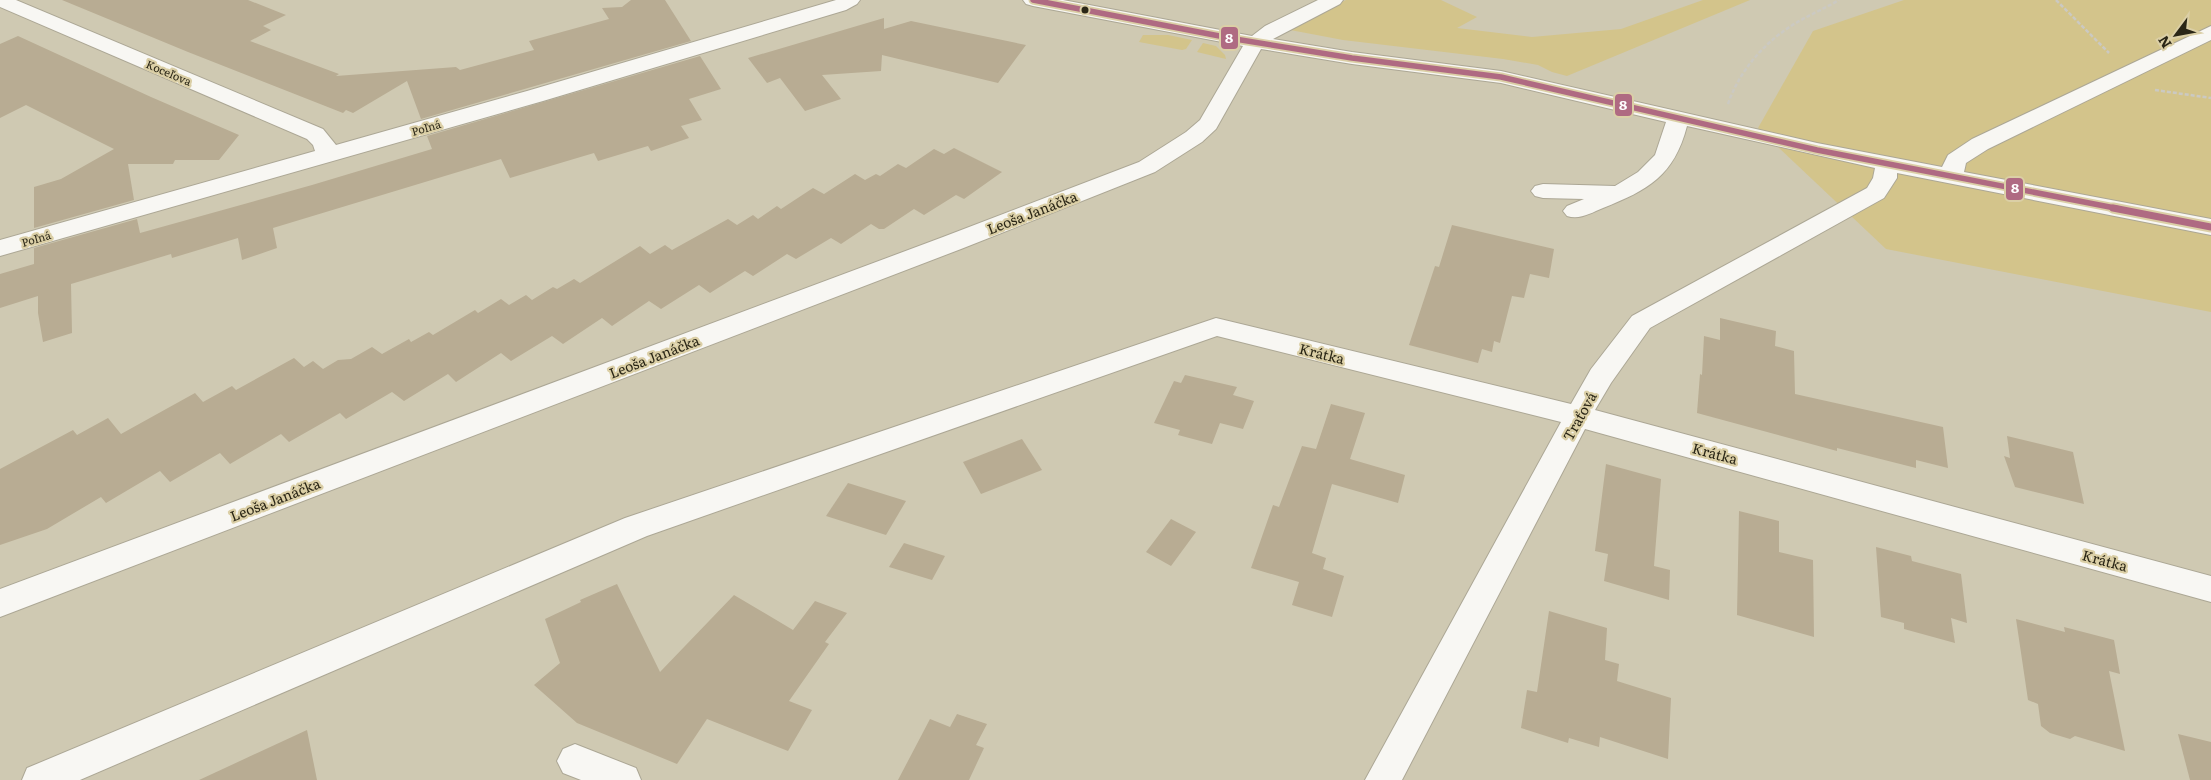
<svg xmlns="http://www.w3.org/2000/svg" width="2211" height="780" font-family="Literata,serif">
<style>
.green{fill:#d3c48b}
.building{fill:#b8ac93}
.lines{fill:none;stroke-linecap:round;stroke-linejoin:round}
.minor-casing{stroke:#aca795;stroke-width:2}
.path{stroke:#cbc9c2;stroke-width:2.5;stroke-dasharray:4 2;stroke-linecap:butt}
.minor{fill:#f8f7f3;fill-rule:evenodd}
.bus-1-far1-casing{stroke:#dbcfa6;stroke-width:9}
.bus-1-casing{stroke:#dbcfa6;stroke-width:11}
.bus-1-far1{stroke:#af6a82;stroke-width:5.5}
.bus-1{stroke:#af6a82;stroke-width:7}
.bus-dot{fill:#2a2616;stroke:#dbcfa6;stroke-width:2}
.labels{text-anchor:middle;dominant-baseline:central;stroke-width:4.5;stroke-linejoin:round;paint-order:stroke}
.far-street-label{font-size:11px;fill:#2a2616;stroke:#dbcfa6}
.street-label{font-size:14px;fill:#2a2616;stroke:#dbcfa6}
.line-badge{stroke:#dbcfa6;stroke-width:2}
.badge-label{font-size:14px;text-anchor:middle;font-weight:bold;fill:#fff}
</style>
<rect width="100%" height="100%" fill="#cfc9b2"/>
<g class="green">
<polygon points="1346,0 1441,0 1477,17 1457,28 1532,37 1621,29 1703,0 1750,0 1567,76 1552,72 1538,65 1503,59 1343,40 1285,29"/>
<polygon points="1904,0 2211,0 2211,312 1886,249 1758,128 1813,31"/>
<polygon points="1143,35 1168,35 1192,40 1186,49 1182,50 1139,42"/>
<polygon points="1203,43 1216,46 1225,55 1226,59 1197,52"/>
</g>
<g class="building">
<polygon points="62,0 248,0 286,15 263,26 271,30 250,41 339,74 336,76 456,67 460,70 534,50 529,41 609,19 602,8 622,7 631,0 665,0 691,41 421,119 407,81 353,113 346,110 343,113 188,52"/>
<polygon points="884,18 884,29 911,21 1026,45 998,83 882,55 881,71 822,75 841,99 805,111 780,78 767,83 748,58"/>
<polygon points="18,36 151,97 239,135 219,160 175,160 173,164 128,164 134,200 34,228 34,187 61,179 114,149 26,105 0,118 0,44"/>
<polygon points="700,56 721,89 689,99 702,120 681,126 689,138 651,151 648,146 598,161 594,153 510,178 501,159 273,228 277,248 242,260 238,238 172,258 171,254 71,284 72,333 43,342 38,313 38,296 0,308 0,274 34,264 34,248 137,219 140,233 312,185 432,149 427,136"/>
<polygon points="954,148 1002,172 964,199 956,195 924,215 914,209 884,229 879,229 871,224 841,244 831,238 796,259 787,254 753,276 745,271 710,293 699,285 661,309 649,301 612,326 602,318 563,344 552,336 511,361 501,353 456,382 448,374 404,401 392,392 346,419 340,413 289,442 281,434 230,464 220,453 170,482 160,471 106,503 101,497 47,529 0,545 0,469 73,430 77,435 108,418 121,434 195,393 203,402 232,386 236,390 294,358 304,367 313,361 323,369 338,360 351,359 372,347 382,354 409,339 411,342 429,332 433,335 475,310 478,313 501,299 509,305 526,295 532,300 553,287 557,289 574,279 580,283 640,246 650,254 665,245 672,250 728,219 737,225 753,215 758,219 777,206 781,209 813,188 824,194 855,174 865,180 876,174 880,176 898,164 906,168 934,149 944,154"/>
<polygon points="1452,225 1554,249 1549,278 1530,274 1524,298 1512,296 1500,343 1494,341 1492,352 1482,349 1478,363 1409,345 1435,266 1439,267"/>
<polygon points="1720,318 1776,331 1775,346 1794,351 1795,394 1943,427 1948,468 1916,460 1916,468 1837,448 1837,451 1697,413 1700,374 1702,375 1704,336 1720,340"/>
<polygon points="1185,375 1237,387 1233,395 1254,401 1243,429 1220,423 1212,444 1178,435 1180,430 1154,423 1174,381 1181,383"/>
<polygon points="1331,404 1365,413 1350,459 1405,475 1398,503 1332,484 1312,553 1326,558 1323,569 1344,576 1332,617 1292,605 1299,582 1251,568 1273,505 1279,507 1302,446 1316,449"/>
<polygon points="2007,436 2073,452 2084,504 2015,487 2004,456 2010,458"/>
<polygon points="1022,439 1042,470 981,494 963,462"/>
<polygon points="1606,464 1661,479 1654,566 1670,570 1669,600 1604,581 1608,554 1595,551"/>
<polygon points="848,483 906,501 886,535 826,516"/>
<polygon points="1739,511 1779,521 1779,552 1813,560 1814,637 1737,615"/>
<polygon points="1171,519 1196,532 1171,566 1146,552"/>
<polygon points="904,543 945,556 932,580 889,567"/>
<polygon points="1876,547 1911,556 1912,561 1961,574 1967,623 1951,618 1955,643 1904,629 1904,623 1881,617"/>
<polygon points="617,584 660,672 734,595 793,630 815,601 847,613 825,642 829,644 789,701 812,710 788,751 707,719 677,764 577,723 534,685 560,663 545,619 581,602 580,600"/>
<polygon points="1549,611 1607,628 1605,660 1619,664 1617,681 1671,698 1668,759 1600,737 1599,747 1569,738 1568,743 1521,728 1527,690 1537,692"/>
<polygon points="2016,619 2065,632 2064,627 2114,640 2120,674 2109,671 2125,751 2075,736 2070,739 2050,733 2041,726 2038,704 2028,700"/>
<polygon points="957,714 987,724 976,745 984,748 969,780 898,780 930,719 950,727"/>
<polygon points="307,730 317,780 199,780"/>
<polygon points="2178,734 2211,742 2211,780 2190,780"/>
</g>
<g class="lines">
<g class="minor-casing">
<g id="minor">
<polygon points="0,0 16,0 323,129 336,145 527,91 836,0 860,0 857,4 846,10 543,101 0,256 0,240 315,151 313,145 307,139 0,7"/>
<path d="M1023,0H1063L1252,36L1265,26L1318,0H1343L1340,4L1273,39L1352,52L1501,71L1817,143L1942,167L1948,155L1972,139L2211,26V40L1988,149L1966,163L1964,172L2211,219V235L1897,173V178L1884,198L1650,328L1611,383L1595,410L2211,576V602L1585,429L1402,780H1365L1561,422L1217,336L647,536L80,780H22L27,768L625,518L1216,318L1571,404L1591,369L1632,316L1867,188L1873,178L1875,168L1687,126C1674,176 1648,190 1603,208C1591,213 1580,220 1567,216L1563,211L1567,206L1584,199L1543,198L1535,196L1531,191L1535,186L1543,184L1615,186L1638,172L1655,155L1666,122L1501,83L1352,64L1261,49L1216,129L1202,142L1155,172L961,249L0,617V589L943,237L1139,162L1186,132L1200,120L1243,46L1033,6L1026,4Z"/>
<polygon points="575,744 636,768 641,780 581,780 563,773 557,761 563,749"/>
</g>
</g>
<g class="path">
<polyline points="2056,0 2109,53"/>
<polyline points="2155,90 2211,98"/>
<path d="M1728,104C1738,74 1761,46 1788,28C1804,17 1822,10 1839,0"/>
</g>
<use href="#minor" class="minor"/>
<g class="bus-1-far1-casing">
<polyline id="bus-1-far1" points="1033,0 1235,39 1352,58 1501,77 1817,150 2120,209"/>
</g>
<g class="bus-1-casing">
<polyline id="bus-1" points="2113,208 2211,227"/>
</g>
<use href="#bus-1-far1" class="bus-1-far1"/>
<use href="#bus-1" class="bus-1"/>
</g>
<circle class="bus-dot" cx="1085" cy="10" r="4.5"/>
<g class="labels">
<g class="far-street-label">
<text transform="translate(169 72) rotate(23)">Koceľova</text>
<text transform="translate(426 127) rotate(-16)">Poľná</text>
<text transform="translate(36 238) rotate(-16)">Poľná</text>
</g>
<g class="street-label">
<text transform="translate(1032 212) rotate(-21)">Leoša Janáčka</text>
<text transform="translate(1322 353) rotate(14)">Krátka</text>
<text transform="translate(654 356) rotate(-21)">Leoša Janáčka</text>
<text transform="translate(1579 416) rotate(-61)">Traťová</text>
<text transform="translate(1715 453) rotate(15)">Krátka</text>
<text transform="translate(275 499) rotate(-21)">Leoša Janáčka</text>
<text transform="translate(2105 560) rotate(15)">Krátka</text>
</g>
</g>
<g class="line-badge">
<rect x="1220" y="26" width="19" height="24" rx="5" fill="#af6a82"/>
<rect x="1614" y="93" width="19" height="24" rx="5" fill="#af6a82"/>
<rect x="2005" y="177" width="19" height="24" rx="5" fill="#af6a82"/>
</g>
<g class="badge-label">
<text x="1229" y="43">8</text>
<text x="1623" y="110">8</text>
<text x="2015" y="193">8</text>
</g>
<g transform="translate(2176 35) rotate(238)" stroke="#dbcfa6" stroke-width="4" paint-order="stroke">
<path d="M0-4L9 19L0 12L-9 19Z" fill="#2a2616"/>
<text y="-8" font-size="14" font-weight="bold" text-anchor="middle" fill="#2a2616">N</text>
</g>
</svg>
